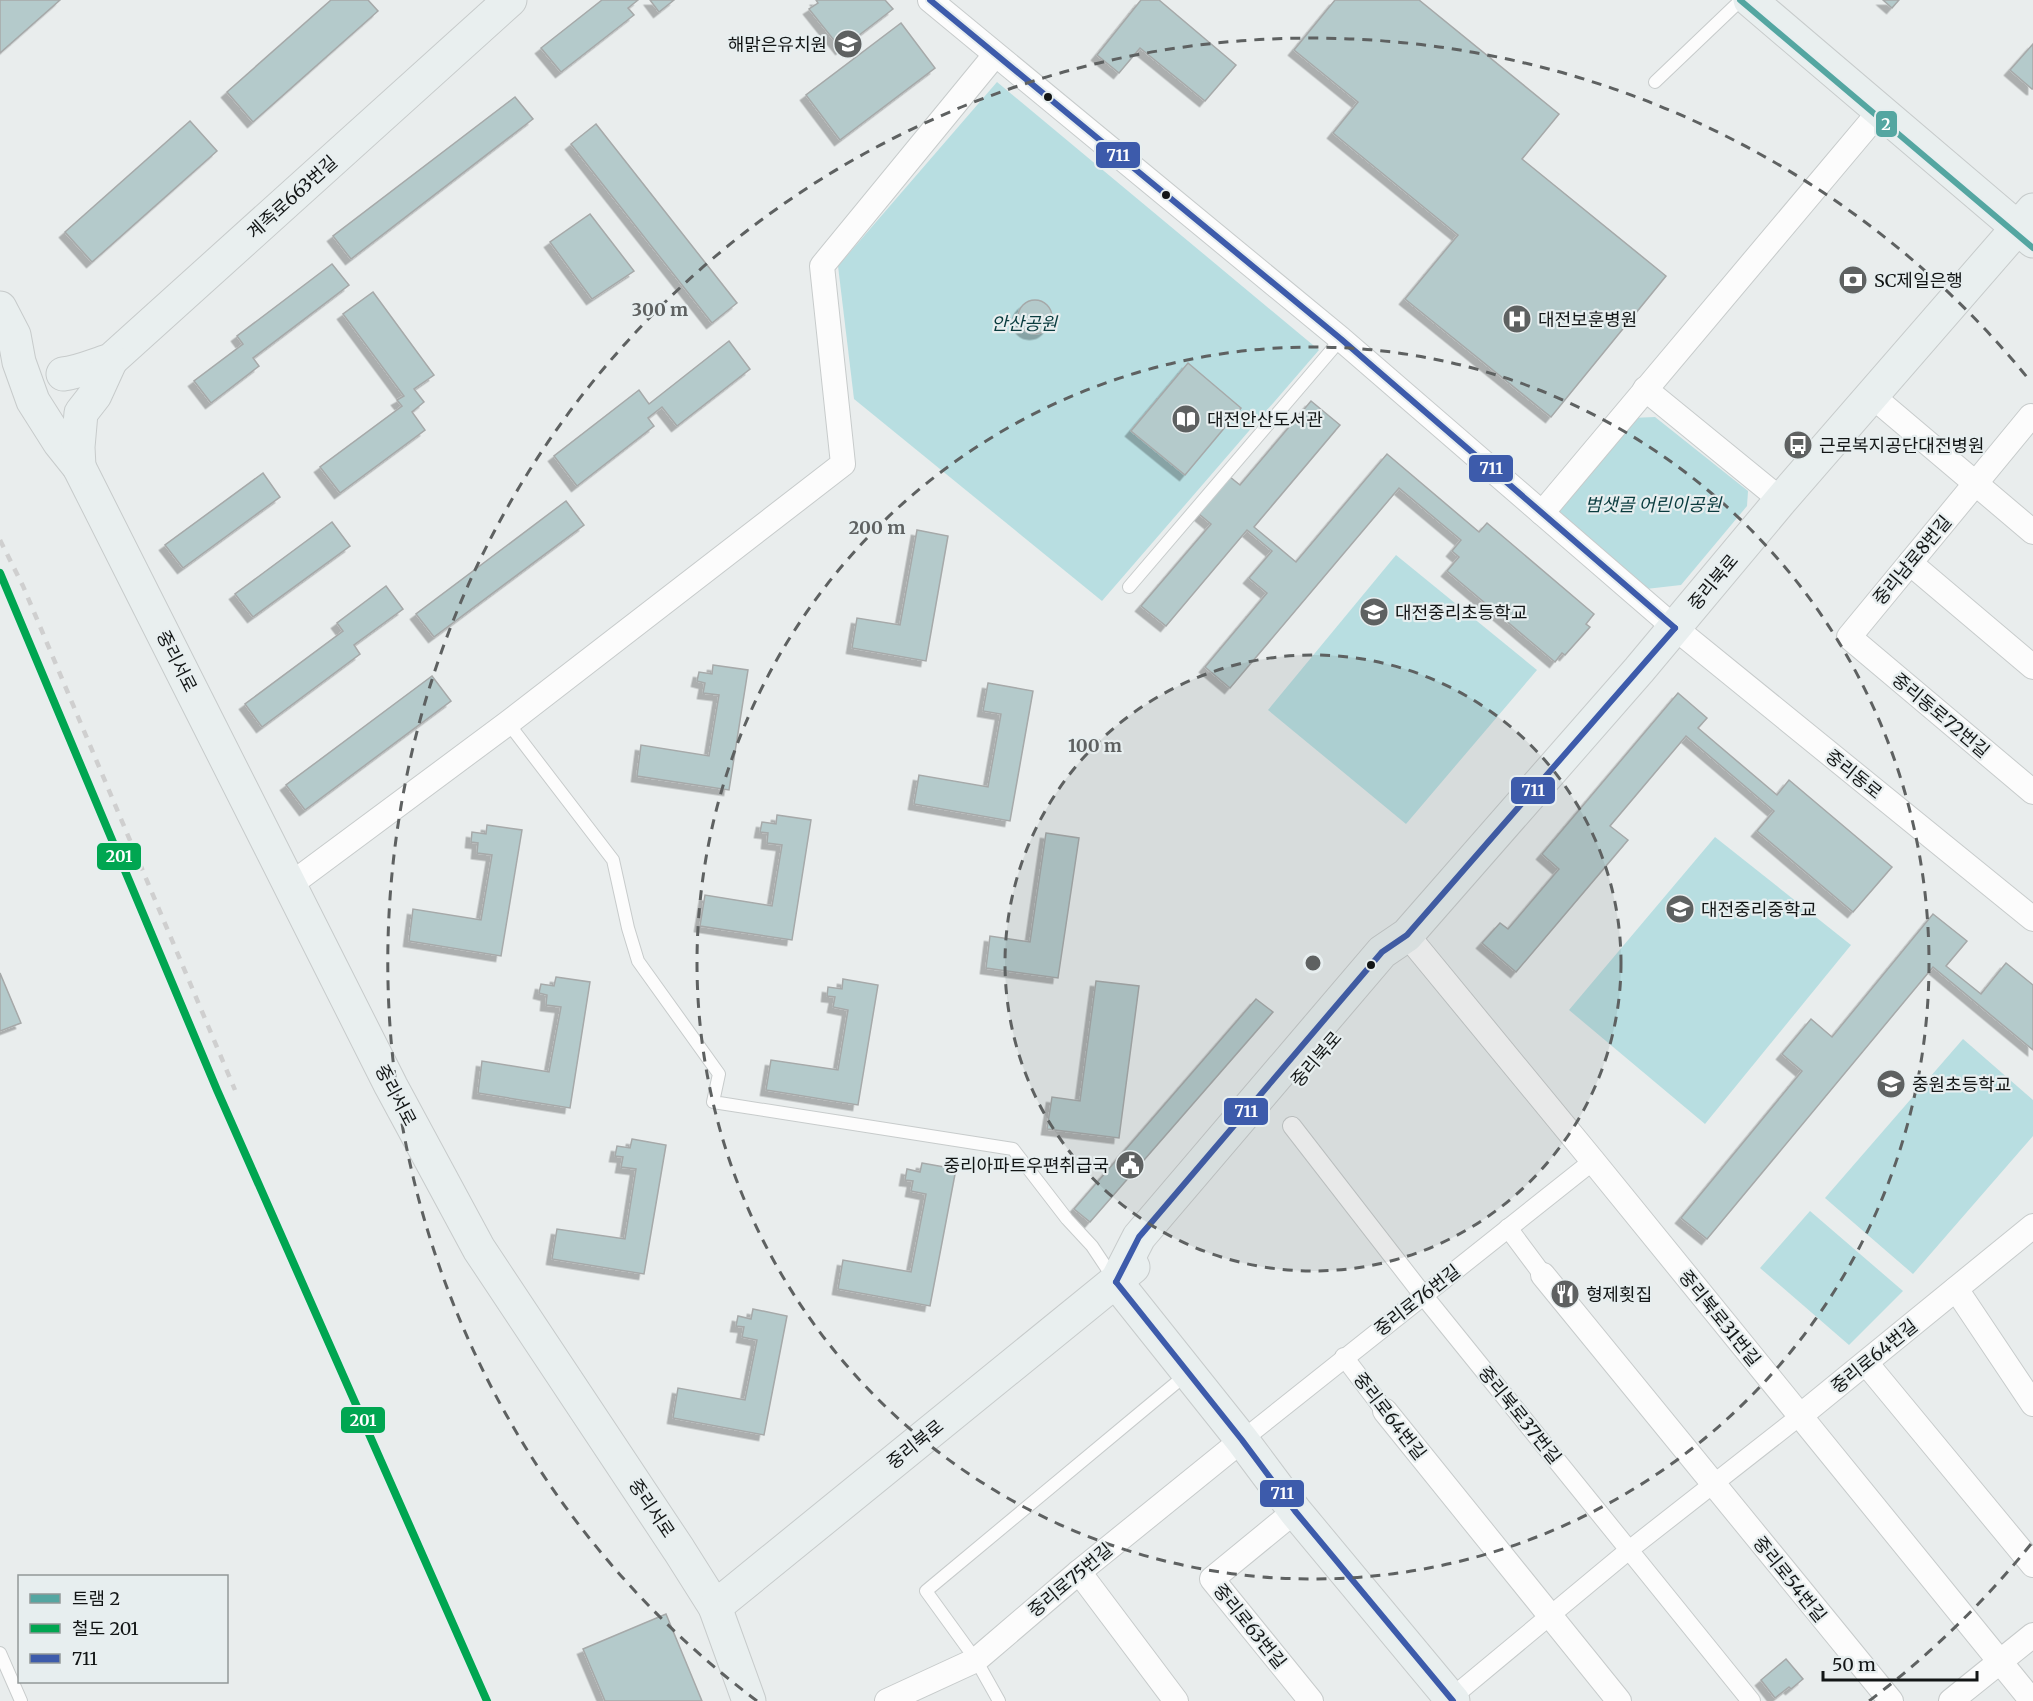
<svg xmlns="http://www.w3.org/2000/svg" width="2033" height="1701" font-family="Merriweather,'Noto Sans KR',serif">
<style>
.green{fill:#b8dee1}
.building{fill:#b4cacb;stroke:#a6a9a9;stroke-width:1.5;filter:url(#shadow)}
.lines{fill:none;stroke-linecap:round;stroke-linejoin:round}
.service-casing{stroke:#c7cbcb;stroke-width:14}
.pedestrian-casing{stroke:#c7cbcb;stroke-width:20}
.minor-casing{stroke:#c7cbcb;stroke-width:26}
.secondary-casing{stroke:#c7cbcb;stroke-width:35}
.service{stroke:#fcfcfc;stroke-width:12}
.pedestrian{stroke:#fcfcfc;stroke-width:18}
.minor{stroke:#fcfcfc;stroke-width:24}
.secondary{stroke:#e9efef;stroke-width:33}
.rail{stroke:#cfcfcf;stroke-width:4.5;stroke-dasharray:8 8;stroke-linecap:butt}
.bus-1-casing{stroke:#e7eeef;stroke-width:10}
.bus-1{stroke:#3d5bab;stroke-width:6}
.rail-1-casing{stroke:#e7eeef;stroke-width:12}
.rail-1{stroke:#00a651;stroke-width:8}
.tram-1-casing{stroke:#e7eeef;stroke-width:10}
.tram-1{stroke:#54a6a1;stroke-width:6}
.ring{fill:none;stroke:#5e6161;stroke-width:3;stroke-dasharray:10 8}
.bus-dot{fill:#131616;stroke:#e7eeef;stroke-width:2}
.labels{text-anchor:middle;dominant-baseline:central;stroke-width:4.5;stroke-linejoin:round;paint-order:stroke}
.poi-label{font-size:18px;fill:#131616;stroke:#e7eeef;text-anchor:start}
.street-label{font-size:18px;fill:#131616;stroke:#e7eeef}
.park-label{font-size:18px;font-style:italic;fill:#093b3e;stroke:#e7eeef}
.centre{fill:#5e6161;stroke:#e7eeef;stroke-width:3}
.ring-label{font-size:18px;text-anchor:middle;font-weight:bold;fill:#5e6161;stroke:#e7eeef;stroke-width:4.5;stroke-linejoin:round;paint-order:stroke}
.line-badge{stroke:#e7eeef;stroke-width:2}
.badge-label{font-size:16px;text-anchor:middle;font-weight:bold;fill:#fff}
</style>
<defs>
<filter id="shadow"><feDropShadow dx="-5.5" dy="5.5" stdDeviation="0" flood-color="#0004"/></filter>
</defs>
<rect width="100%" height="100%" fill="#e9eded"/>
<g class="green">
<polygon points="997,82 1319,350 1102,601 854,399 838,266"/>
<polygon points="1655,417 1748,491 1747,506 1681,585 1646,589 1553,511 1631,418"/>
<polygon points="1396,555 1537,670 1406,824 1268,710"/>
<polygon points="1715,837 1851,945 1705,1124 1569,1010"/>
<polygon points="1963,1039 2033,1100 2033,1136 1913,1274 1825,1198"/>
<polygon points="1810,1211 1903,1291 1849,1345 1760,1268"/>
</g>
<g class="building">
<polygon points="0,0 60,0 0,53"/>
<polygon points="331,0 368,0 378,11 253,122 227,92"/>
<polygon points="602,0 638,0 628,8 634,15 561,72 541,48"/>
<polygon points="650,0 674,0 659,12"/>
<polygon points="816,0 885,0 893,9 841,49 809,9 818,3"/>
<polygon points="1141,0 1159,0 1236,65 1205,101 1140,48 1119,73 1097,55"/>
<polygon points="1335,0 1419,0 1559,114 1522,159 1666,276 1551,417 1405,299 1458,235 1333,133 1358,102 1294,50"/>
<polygon points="1883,0 1899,0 1892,8"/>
<polygon points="901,23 935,68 840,140 806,95"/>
<polygon points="2033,44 2033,89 2032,89 2010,70"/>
<polygon points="515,97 533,119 351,259 333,236"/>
<polygon points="190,121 217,151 92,262 65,232"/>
<polygon points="596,124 737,303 712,323 571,144"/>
<polygon points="590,214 634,271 592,299 550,242"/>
<polygon points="332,264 349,285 253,358 259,366 211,403 194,381 243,344 237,336"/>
<polygon points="373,292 434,375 414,389 424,402 412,412 425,430 340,493 320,467 402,406 397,400 404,396 343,314"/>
<circle cx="1035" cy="317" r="17"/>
<polygon points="729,341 750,369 677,426 662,407 648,418 654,426 577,486 554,456 639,390 649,404"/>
<polygon points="1188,363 1241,408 1185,475 1131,431"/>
<polygon points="1311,401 1340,425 1254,527 1296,562 1387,454 1479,532 1487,523 1594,614 1586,624 1590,627 1565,655 1562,653 1555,662 1447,571 1459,557 1452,551 1461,540 1399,488 1230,688 1205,667 1267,593 1249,578 1272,551 1247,530 1166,626 1141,606 1211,524 1199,514 1230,477 1240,485"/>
<polygon points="263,473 280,497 183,568 165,545"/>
<polygon points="566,501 584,525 434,637 416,614"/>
<polygon points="332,522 350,546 253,617 235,594"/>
<polygon points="917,530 948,536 926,661 852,648 857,618 900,625"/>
<polygon points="386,586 403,609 354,645 360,654 262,727 245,704 343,631 337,623"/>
<polygon points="713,665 748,670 729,790 637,776 641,745 709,756 719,695 703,693 705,683 697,681 699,672 712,674"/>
<polygon points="432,676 451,701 305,810 286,785"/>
<polygon points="988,683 1033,691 1010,821 914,804 919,775 988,787 1001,714 983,711"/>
<polygon points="1678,693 1707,718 1698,728 1777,795 1789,780 1892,867 1853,912 1757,831 1774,811 1686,736 1610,826 1628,840 1516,972 1482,943 1500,923 1508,929 1559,869 1542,854"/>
<polygon points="777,815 811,820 792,940 700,926 705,895 772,906 782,845 767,843 768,833 760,832 762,822 776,824"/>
<polygon points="487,825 522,830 501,956 409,941 413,909 481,920 492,855 477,853 478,843 471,842 472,832 486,834"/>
<polygon points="1046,833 1079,838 1058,978 986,968 990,936 1030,942"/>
<polygon points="1933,914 1967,941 1946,966 1981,994 2006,963 2033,985 2033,1050 1933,967 1707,1239 1681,1218 1802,1071 1782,1054 1811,1019 1832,1037"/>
<polygon points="0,973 21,1023 0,1031"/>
<polygon points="556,977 590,982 570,1108 478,1093 482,1061 549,1072 561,1007 546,1005 547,995 539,993 541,984 554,986"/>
<polygon points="843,979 878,985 858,1105 766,1090 771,1060 838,1070 848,1010 833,1007 835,997 827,996 828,987 842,989"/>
<polygon points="1096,981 1139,986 1119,1138 1047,1129 1052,1097 1080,1101"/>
<polygon points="1256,999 1273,1012 1090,1222 1074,1209"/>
<polygon points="632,1139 666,1145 644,1274 552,1259 557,1229 625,1239 636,1169 621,1167 623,1157 615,1156 617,1146 630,1148"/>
<polygon points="922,1163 956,1169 930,1306 838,1289 843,1260 911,1272 926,1194 911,1191 913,1181 905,1180 907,1169 920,1172"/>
<polygon points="753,1309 787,1316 764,1435 673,1418 678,1388 745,1400 757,1340 742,1337 744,1327 736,1326 738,1316 751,1319"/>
<polygon points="666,1614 702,1701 605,1701 583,1649"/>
<polygon points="1786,1659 1803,1679 1791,1689 1789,1687 1775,1698 1761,1680"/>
</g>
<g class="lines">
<g class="service-casing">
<g id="service">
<polyline points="1655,82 1741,0"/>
<polyline points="1129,587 1341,339"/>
<polyline points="508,723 613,860 628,928 638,961 719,1074 713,1102 1013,1149 1067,1219 1092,1246 1114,1279"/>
<polyline points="0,1653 21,1701"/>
<polyline points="999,1701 976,1660 926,1591 1188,1373"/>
</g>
</g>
<g class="pedestrian-casing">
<g id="pedestrian">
<polyline points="1292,1126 1423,1295 1751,1701"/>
<polyline points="1508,1228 1543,1275"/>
<polyline points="1344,1357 1385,1411"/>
<polyline points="1242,1440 1593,1161"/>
<polyline points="1451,1698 1629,1550 1800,1416"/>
</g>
</g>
<g class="minor-casing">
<g id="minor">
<polyline points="930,0 1341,339 1675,628 2033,919"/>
<polyline points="1645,389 1781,500"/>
<polyline points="1871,395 2033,532"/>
<polyline points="2033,418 2031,416 1849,637 2033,792"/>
<polyline points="1542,513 1880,111"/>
<polyline points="1910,563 2033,667"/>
<polyline points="290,885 508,723 843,464 822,266 995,55"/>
<polyline points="1407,935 1593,1161 2032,1701"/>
<polyline points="1543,1275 1891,1701"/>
<polyline points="1956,1289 2033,1404"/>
<polyline points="1866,1363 2033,1565"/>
<polyline points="1385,1411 1619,1701"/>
<polyline points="1800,1416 2033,1226"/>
<polyline points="1295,1511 1212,1579 1311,1701"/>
<polyline points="1079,1572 1176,1701"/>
<polyline points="887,1701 976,1660 1079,1572 1242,1440"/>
<polyline points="1951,1701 2033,1635"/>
</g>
</g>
<g class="secondary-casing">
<g id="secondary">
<polyline points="1750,0 2033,241"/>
<polyline points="0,308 14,335 19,362 33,401 59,442 79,467 391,1086 479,1249 679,1550 715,1607 749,1701"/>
<path d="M63,374C80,372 94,365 111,360L510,0"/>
<polyline points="79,467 78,447 81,413 95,395 111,360"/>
<polyline points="1116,1282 1139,1237 1382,952 1407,935 1639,670 1781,500 2033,210"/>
<polyline points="1116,1282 1242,1440 1295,1511 1453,1701"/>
<polyline points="715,1607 1133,1267"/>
</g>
</g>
<use href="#service" class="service"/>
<use href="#pedestrian" class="pedestrian"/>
<use href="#minor" class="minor"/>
<use href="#secondary" class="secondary"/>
<polyline class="rail" points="0,540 23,586 235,1090"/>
<g class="bus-1-casing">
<g id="bus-1">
<polyline points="930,0 1341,339 1675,628"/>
<polyline points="1116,1282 1139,1237 1382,952 1407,935 1675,628"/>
<polyline points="1116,1282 1242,1440 1295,1511 1453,1701"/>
</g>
</g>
<use href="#bus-1" class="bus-1"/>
<g class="rail-1-casing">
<polyline id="rail-1" points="0,573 217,1090 487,1701"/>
</g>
<use href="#rail-1" class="rail-1"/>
<g class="tram-1-casing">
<polyline id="tram-1" points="1740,0 2033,248"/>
</g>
<use href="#tram-1" class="tram-1"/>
</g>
<circle cx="1313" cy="963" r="308" fill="#5e6161" fill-opacity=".12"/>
<g class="ring">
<circle cx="1313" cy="963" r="308"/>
<circle cx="1313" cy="963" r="616"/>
<path d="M2031 1544A924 924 0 0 1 1869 1701M757 1701A924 924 0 1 1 2031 382"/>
</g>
<defs>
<g id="school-disc" transform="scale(1.5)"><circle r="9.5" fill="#5e6161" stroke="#e7eeef"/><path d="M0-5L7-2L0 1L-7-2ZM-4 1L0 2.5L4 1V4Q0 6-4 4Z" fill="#fff"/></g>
<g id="bank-disc" transform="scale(1.5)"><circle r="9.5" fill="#5e6161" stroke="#e7eeef"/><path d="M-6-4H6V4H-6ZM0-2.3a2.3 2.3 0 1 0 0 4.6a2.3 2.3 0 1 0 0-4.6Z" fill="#fff"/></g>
<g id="hospital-disc" transform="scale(1.5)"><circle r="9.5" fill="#5e6161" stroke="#e7eeef"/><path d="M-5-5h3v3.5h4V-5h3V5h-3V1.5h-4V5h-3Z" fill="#fff"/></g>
<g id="library-disc" transform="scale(1.5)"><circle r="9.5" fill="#5e6161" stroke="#e7eeef"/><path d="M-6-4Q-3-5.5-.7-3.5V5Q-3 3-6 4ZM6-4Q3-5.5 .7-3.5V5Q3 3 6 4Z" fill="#fff"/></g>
<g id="bus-disc" transform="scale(1.5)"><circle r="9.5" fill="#5e6161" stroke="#e7eeef"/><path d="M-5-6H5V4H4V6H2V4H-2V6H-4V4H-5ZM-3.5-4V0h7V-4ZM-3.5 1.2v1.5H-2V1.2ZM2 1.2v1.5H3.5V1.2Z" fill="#fff"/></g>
<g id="civic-disc" transform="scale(1.5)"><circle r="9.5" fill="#5e6161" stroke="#e7eeef"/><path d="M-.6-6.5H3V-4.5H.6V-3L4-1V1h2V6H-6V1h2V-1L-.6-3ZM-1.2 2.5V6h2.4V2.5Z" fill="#fff"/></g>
<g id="restaurant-disc" transform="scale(1.5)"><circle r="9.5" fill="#5e6161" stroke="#e7eeef"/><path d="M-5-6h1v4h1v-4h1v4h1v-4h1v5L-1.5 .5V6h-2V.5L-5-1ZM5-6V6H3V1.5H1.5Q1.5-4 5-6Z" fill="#fff"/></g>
</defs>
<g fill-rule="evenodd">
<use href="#school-disc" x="848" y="44"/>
<use href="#bank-disc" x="1853" y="280"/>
<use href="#hospital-disc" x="1517" y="319"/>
<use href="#library-disc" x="1186" y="419"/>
<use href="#bus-disc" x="1798" y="445"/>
<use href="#school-disc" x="1374" y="612"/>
<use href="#school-disc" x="1680" y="909"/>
<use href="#school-disc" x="1891" y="1084"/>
<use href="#civic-disc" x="1130" y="1165"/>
<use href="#restaurant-disc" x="1565" y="1294"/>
</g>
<g class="bus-dot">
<circle cx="1048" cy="97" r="5"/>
<circle cx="1166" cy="195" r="5"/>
<circle cx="1371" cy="965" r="5"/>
</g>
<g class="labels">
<g class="poi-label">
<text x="827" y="44" text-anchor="end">해맑은유치원</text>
<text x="1874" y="280">SC제일은행</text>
<text x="1538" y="319">대전보훈병원</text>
<text x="1207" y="419">대전안산도서관</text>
<text x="1819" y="445">근로복지공단대전병원</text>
<text x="1395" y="612">대전중리초등학교</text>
<text x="1701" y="909">대전중리중학교</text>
<text x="1912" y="1084">중원초등학교</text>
<text x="1109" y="1165" text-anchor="end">중리아파트우편취급국</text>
<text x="1586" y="1294">형제횟집</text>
</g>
<g class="street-label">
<text transform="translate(292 197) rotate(-42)">계족로663번길</text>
<text transform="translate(1912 560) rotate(-50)">중리남로8번길</text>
<text transform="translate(1713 582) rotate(-50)">중리북로</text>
<text transform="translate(177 661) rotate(63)">중리서로</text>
<text transform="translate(1941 715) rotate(40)">중리동로72번길</text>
<text transform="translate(1854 774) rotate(39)">중리동로</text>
<text transform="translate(1316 1059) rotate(-49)">중리북로</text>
<text transform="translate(396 1095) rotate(62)">중리서로</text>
<text transform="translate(1417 1300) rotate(-38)">중리로76번길</text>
<text transform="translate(1720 1318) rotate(51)">중리북로31번길</text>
<text transform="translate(1874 1356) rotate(-39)">중리로64번길</text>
<text transform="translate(1520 1415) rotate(51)">중리북로37번길</text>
<text transform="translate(1390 1416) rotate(52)">중리로64번길</text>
<text transform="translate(915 1444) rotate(-39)">중리북로</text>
<text transform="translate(652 1508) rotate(56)">중리서로</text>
<text transform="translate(1790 1579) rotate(51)">중리로54번길</text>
<text transform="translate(1070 1580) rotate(-40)">중리로75번길</text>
<text transform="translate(1250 1626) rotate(51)">중리로63번길</text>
</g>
<g class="park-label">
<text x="1024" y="323">안산공원</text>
<text x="1653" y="504">범샛골 어린이공원</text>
</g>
</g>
<circle cx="1313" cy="963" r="9" class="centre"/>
<g class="ring-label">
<text x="660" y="316">300 m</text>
<text x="877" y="534">200 m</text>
<text x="1095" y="752">100 m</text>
</g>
<g class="line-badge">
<rect x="1875" y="110" width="23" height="28" rx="6" fill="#54a6a1"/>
<rect x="1095" y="141" width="46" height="28" rx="6" fill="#3d5bab"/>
<rect x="1468" y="454" width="46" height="29" rx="6" fill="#3d5bab"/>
<rect x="1510" y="776" width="46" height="29" rx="6" fill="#3d5bab"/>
<rect x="96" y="842" width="46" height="29" rx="6" fill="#00a651"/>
<rect x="1223" y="1097" width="46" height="29" rx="6" fill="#3d5bab"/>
<rect x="340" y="1406" width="46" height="28" rx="6" fill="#00a651"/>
<rect x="1259" y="1479" width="46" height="29" rx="6" fill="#3d5bab"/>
</g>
<g class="badge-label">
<text x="1886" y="130">2</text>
<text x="1118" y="161">711</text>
<text x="1491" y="474">711</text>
<text x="1533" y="796">711</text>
<text x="119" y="862">201</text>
<text x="1246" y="1117">711</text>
<text x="363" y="1426">201</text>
<text x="1282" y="1499">711</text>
</g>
<rect x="18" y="1575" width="210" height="108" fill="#e7eeef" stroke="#929898" stroke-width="1.5"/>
<rect x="30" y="1594" width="30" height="9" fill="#54a6a1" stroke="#929898" stroke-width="1.5"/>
<text x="72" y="1605" font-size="18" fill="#131616">트램 2</text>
<rect x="30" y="1624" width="30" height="9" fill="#00a651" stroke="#929898" stroke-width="1.5"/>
<text x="72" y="1635" font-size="18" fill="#131616">철도 201</text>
<rect x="30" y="1654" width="30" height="9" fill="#3d5bab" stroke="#929898" stroke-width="1.5"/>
<text x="72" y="1665" font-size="18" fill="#131616">711</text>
<path d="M1823 1671v9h154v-9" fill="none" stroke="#131616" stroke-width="3"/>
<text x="1832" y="1671" font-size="18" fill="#131616" stroke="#e7eeef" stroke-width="4.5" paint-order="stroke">50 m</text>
</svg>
